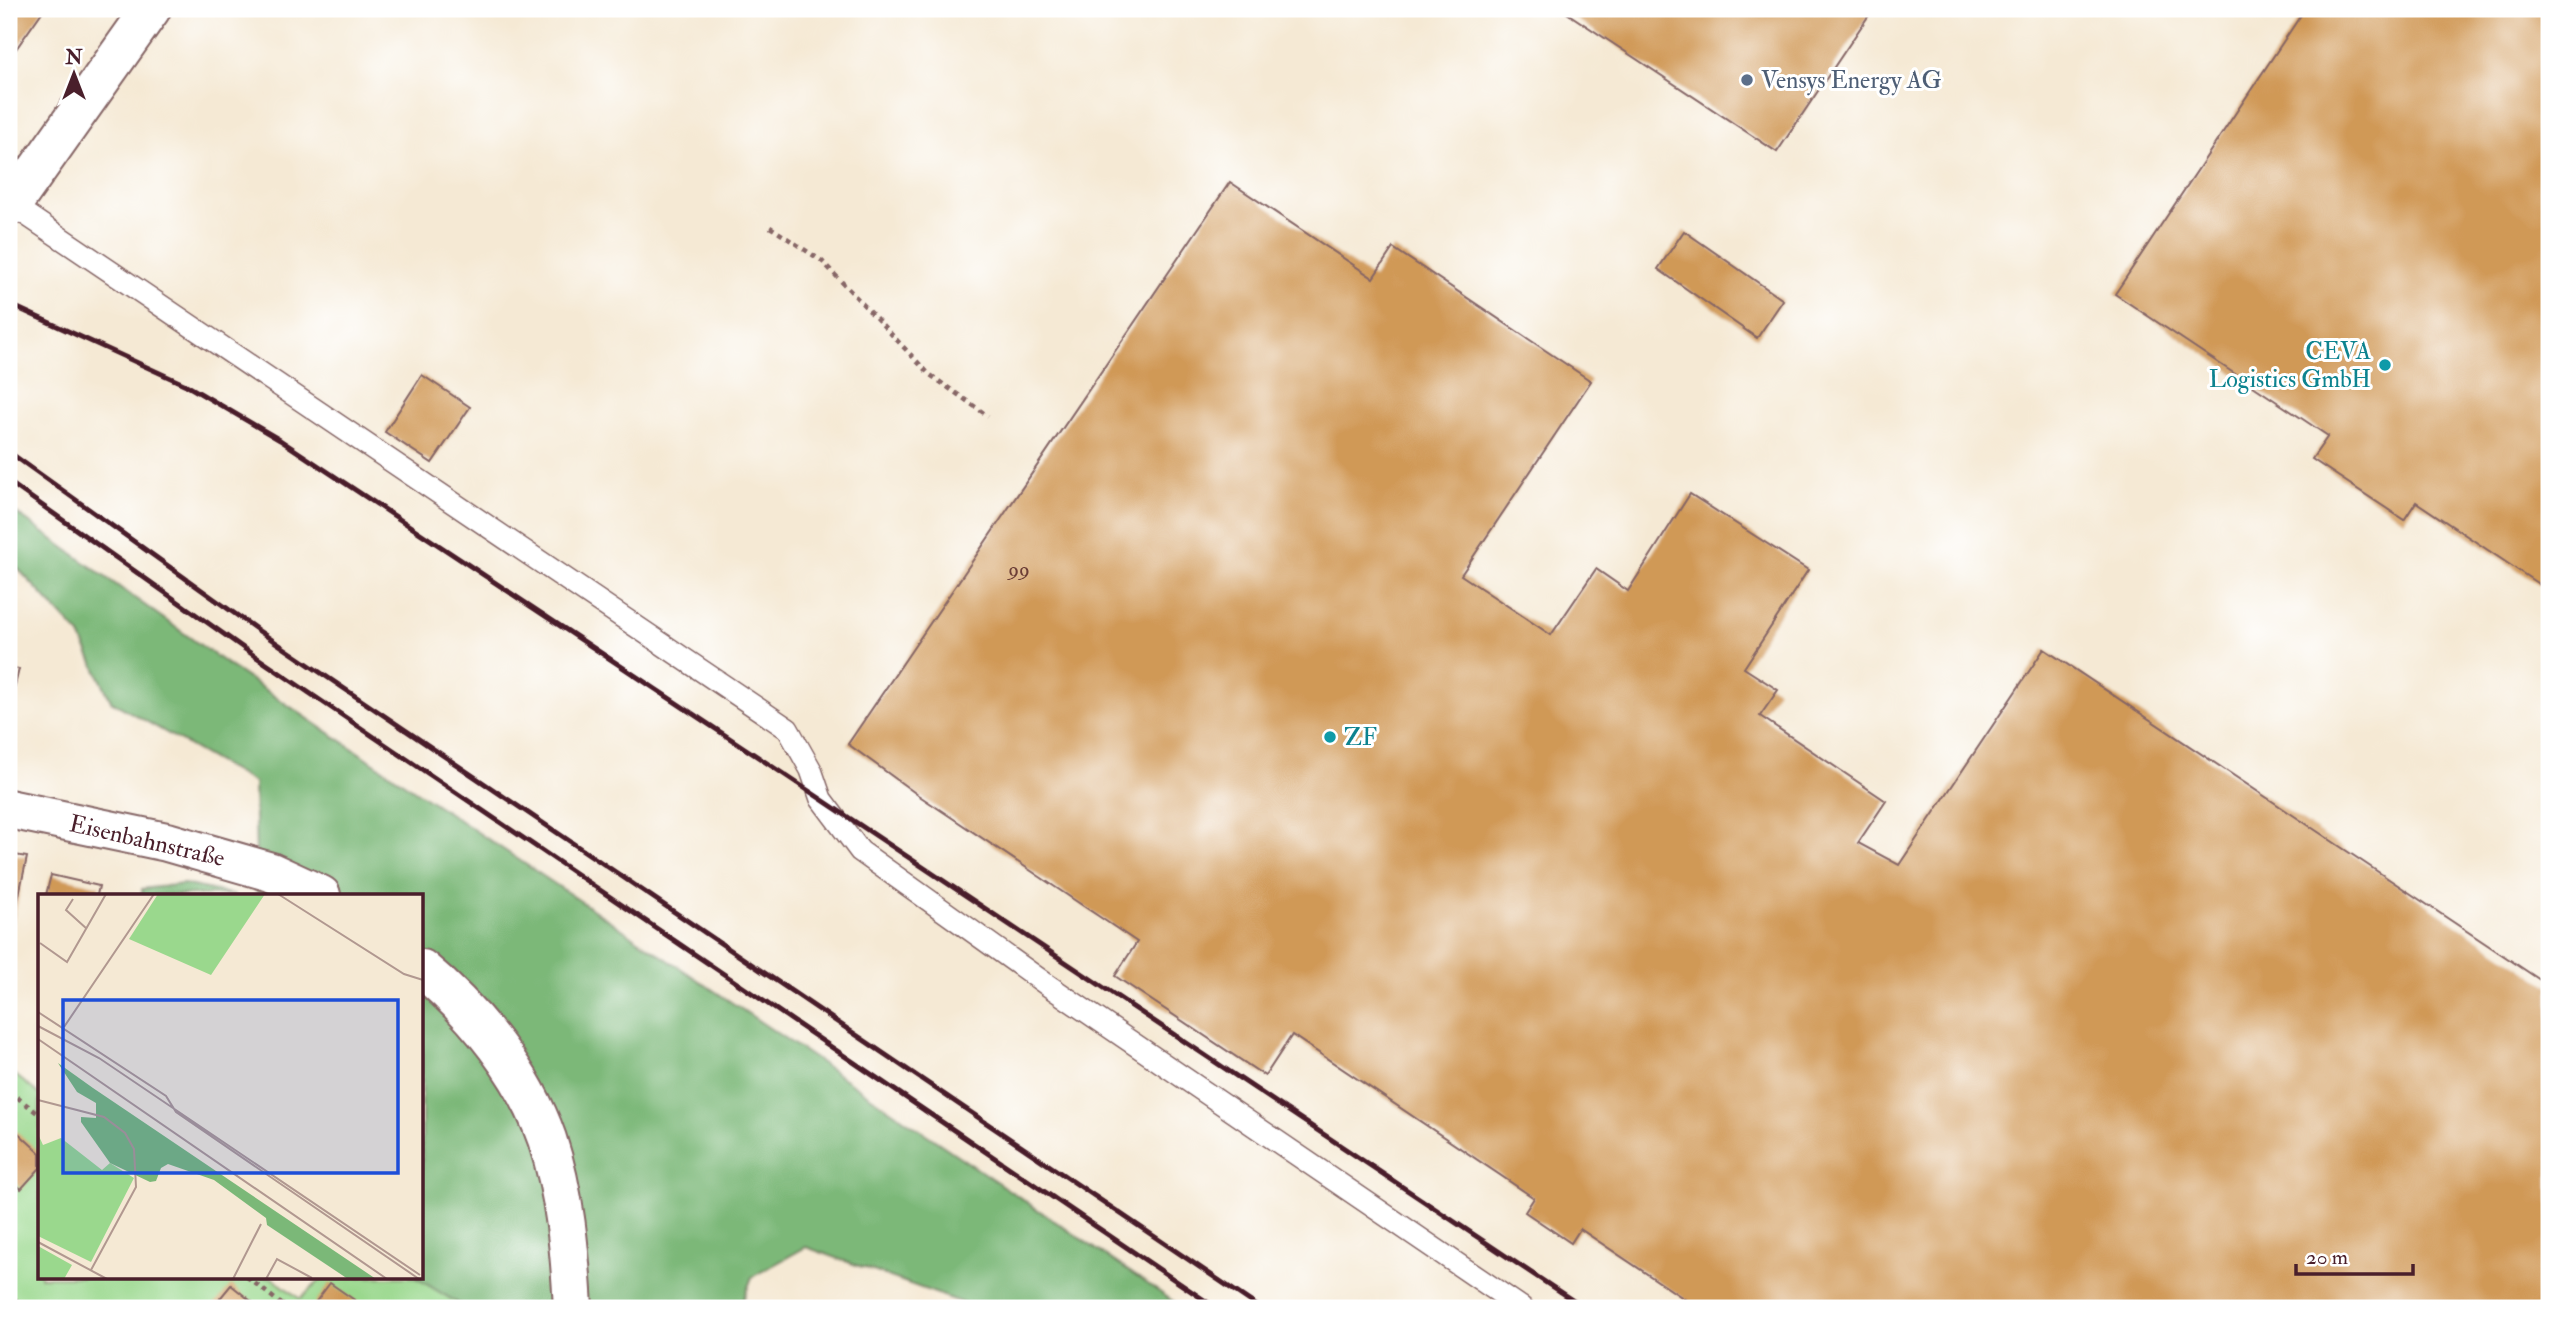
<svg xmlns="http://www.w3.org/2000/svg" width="2558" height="1317" font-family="'IM FELL Double Pica',serif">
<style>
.green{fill:#9ad88d;stroke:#727c5c;stroke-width:2}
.forest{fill:#7bb878;stroke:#626c52;stroke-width:2}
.building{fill:#d09956}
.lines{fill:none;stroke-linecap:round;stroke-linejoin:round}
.service-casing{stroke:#866666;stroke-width:24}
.minor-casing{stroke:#866666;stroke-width:42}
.path{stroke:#866666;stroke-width:4.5;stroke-dasharray:5 5;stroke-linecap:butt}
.service{stroke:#fff;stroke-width:21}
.minor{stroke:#fff;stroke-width:38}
.rail{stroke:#4a1f2b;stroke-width:5}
.service-dot{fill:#5c6f8a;stroke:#fff;stroke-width:2.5}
.culture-dot{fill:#0f9aa8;stroke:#fff;stroke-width:2.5}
.labels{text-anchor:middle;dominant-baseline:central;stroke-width:6;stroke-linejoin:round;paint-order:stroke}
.number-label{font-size:21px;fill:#6c3e36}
.service-label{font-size:24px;fill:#4e5e75;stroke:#fff;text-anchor:start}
.culture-label{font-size:24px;fill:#0d838f;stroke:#fff;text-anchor:end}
.street-label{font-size:24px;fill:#4a1f2b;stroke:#fff}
.inset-road{fill:none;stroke:#b19890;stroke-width:2}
.view{fill:#1d4ed8;fill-opacity:0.15;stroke:#1d4ed8;stroke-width:3.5}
.inset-edge{fill:none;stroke:#4a1f2b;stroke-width:3.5}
</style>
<rect width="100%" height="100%" fill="#fff"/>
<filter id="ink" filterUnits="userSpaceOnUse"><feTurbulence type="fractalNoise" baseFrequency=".0143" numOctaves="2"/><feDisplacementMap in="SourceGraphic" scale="14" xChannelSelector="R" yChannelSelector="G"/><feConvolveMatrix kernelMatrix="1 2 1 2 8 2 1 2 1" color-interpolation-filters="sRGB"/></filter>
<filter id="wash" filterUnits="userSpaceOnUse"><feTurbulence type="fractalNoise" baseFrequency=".00686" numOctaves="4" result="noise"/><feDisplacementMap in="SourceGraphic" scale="28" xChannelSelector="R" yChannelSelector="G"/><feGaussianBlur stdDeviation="1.57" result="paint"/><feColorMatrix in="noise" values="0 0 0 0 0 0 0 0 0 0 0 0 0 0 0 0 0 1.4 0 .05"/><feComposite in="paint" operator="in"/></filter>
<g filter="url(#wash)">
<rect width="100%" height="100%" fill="#f5e9d4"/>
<polygon class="green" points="9,1070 40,1095 40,1277 271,1277 300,1299 324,1277 415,1277 466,1308 9,1308"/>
<g class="forest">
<polygon points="9,508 231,667 734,1004 1183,1308 977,1308 806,1247 752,1277 740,1308 466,1308 415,1277 422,1277 422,895 257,895 254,783 111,701 80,635 9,559"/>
<polygon points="183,884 235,895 142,895 142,889"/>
</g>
<g id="blocks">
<g class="building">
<polygon points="9,9 44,9 9,59"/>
<polygon points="1561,9 1873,9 1777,152"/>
<polygon points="2305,9 2549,9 2549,591 2416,502 2404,520 2312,459 2328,436 2115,294"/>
<polygon points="1230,182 1373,278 1393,248 1591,381 1461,575 1551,635 1596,569 1628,591 1690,494 1808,570 1744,668 1778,690 1760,716 1886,801 1858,843 1899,865 2044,649 2549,986 2549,1308 1698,1308 1580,1229 1571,1243 1525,1212 1534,1198 1292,1035 1265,1076 1115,976 1137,942 918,795 848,744"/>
<polygon points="1684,231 1783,300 1757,338 1658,269"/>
<polygon points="422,375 470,407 432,463 385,432"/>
<polygon points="9,667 19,669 10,706 9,706"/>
<polygon points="9,854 27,857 13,923 9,922"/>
<polygon points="51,875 99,886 97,895 46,895"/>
<polygon points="15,1130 40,1153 40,1168 21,1189 9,1177 9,1137"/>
<polygon points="330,1283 366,1308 323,1308 315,1303"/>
<polygon points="231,1285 256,1305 254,1308 212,1308"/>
<polygon points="9,1292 26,1308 9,1308"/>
</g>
</g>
</g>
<g filter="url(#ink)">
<use href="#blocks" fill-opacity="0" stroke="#866666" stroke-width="2"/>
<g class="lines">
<g class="service-casing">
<polyline id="service" points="12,205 788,729 811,770 821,799 860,851 1046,984 1522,1308"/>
</g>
<g class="minor-casing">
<g id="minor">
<polyline points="9,203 12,205 151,9"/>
<polyline points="9,809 167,842 271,872 321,895"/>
<path d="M422,969C475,1013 524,1073 547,1139C565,1193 570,1252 573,1308"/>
</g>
</g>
<g class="path">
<polyline points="770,227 822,261 929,374 988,416"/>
<polyline points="9,1091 40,1115"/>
<polyline points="247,1277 280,1303 276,1308"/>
<polyline points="280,1303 287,1308"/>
</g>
<use href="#service" class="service"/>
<use href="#minor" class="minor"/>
<g class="rail">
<polyline points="9,304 186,385 280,440 776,769 1584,1308"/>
<polyline points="9,452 259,631 1260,1308"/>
<polyline points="9,482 249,652 1216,1308"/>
</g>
</g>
</g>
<circle class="service-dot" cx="1747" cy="80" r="7"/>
<g class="culture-dot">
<circle cx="2385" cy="365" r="7"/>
<circle cx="1330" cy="737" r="7"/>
</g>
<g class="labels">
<g class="number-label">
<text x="1019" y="569">99</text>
</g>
<g class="service-label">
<text x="1761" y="80">Vensys Energy AG</text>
</g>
<g class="culture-label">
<text x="2371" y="351">CEVA<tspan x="2371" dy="28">Logistics GmbH</tspan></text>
<text x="1344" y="737" text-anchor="start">ZF</text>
</g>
<g class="street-label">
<text transform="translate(147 841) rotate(13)">Eisenbahnstraße</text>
</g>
</g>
<g transform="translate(38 894)">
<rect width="385" height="385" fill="#f5e9d4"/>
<path d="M120,0H227L173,81L91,45ZM0,240L5,251L23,244L64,276L72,269L96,284L53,368L0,342ZM0,352L34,371L26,385H0Z" fill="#9ad88d"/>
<path d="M20,169L55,194L338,385H310L229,331L228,324L176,286L130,270L123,274L118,287L112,288L72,269L43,228V223L58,224V209L39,198Z" fill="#7bb878"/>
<path class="inset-road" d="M240,0L366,80L385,86M35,5L28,16L49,35M2,49L29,68L68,0M0,118L128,202L138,218L381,385M0,132L61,164L382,381M26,133L116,0M0,145L349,385M0,206L66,223L87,239L96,255L98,293L53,376M0,348L69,385M195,385L223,330M228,385L239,365L274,384"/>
<path class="view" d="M25,106H360V279H25Z"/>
<rect width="385" height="385" class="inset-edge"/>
</g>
<rect width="2558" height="1317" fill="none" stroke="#fff" stroke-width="35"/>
<g transform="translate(74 74)" stroke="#ffffff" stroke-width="5" paint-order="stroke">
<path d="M0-5L12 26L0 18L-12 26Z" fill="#4a1f2b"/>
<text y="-10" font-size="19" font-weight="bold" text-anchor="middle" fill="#4a1f2b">N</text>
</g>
<path d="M2296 1264v10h117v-10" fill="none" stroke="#4a1f2b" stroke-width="3.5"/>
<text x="2306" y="1264" font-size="21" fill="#4a1f2b" stroke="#ffffff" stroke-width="5" paint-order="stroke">20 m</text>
</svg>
